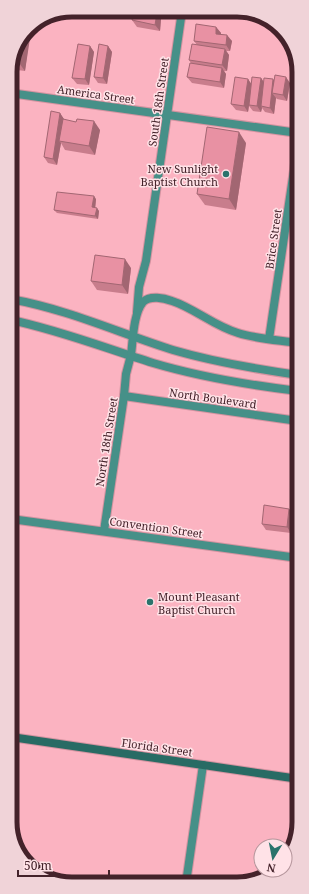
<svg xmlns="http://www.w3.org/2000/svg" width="309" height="894" font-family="'Noto Serif',serif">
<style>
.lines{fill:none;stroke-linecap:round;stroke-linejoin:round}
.minor-casing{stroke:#d393a0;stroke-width:10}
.tertiary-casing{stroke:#d393a0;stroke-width:10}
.secondary-casing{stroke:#d393a0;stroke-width:10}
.minor{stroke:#469088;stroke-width:8}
.tertiary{stroke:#469088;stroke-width:8}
.secondary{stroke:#286b64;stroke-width:8}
.wall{fill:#c87d8c}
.shaded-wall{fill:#a26672}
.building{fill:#e891a3;stroke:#a26672}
.poi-dot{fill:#2b736c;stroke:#ffe2e7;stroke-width:1.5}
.labels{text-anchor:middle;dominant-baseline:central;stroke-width:3;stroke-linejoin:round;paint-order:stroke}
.street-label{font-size:11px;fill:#44222a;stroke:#ffe2e7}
.poi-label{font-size:11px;fill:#44222a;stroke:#ffe2e7;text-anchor:end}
.rim{fill:none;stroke:#44222a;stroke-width:5}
</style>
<rect width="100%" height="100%" fill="#fbb3c1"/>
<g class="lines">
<g class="minor-casing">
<g id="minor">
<polyline points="10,93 298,133"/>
<polyline points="137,312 139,287 146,261 182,11"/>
<polyline points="269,339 298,143"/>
<polyline points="124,396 298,421"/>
<polyline points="11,519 298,558"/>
<polyline points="104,531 124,396 126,374 131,355"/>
<polyline points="295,778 299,745"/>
<polyline points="186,883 203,765"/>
</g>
</g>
<g class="tertiary-casing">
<g id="tertiary">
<path d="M10,299C67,309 119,333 173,350C214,362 256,369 298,375"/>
<path d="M11,320C59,330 105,348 153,363C200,377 249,385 298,391"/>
<path d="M131,355C133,341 133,314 143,302C150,295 164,298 172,301C194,308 214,326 238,333C257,339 278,340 298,343"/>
</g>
</g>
<g class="secondary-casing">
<polyline id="secondary" points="11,737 299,779"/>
</g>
<use href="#minor" class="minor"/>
<use href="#tertiary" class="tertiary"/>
<use href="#secondary" class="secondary"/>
</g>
<g class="wall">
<polygon points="157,13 161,19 160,31 137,27 132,20"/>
<polygon points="31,26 25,71 10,69 10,68"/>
<polygon points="216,27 221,33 221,34 232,41 230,51 226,51 229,55 227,71 224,71 226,74 224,88 192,83 187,77 191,63 189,60 197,45 194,41"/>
<polygon points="90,46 94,52 89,85 77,84 72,78"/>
<polygon points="108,46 112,52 107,84 98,83 94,77"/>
<polygon points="261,78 264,82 274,81 290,83 287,101 277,99 276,98 274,114 265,112 262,108 261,112 253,111 249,106 248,112 236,110 231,104 248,79 251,84"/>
<polygon points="60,113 64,120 100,130 95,155 65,150 61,143 57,165 48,163 44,157"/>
<polygon points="246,143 236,210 205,205 197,194"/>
<polygon points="96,199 95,208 99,211 98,219 57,213 54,210"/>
<polygon points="131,268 128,294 97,290 91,281"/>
<polygon points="289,509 294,515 291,533 266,530 262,524"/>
</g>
<g class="shaded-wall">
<polygon points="157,13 161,19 160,31 155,25"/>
<polygon points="32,25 25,71 19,63 21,45 31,26"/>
<polygon points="216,27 221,33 220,40 216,34"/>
<polygon points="227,35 232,41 230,51 226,45"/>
<polygon points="90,46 94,52 89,85 85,79"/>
<polygon points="108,46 112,52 107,84 103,78"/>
<polygon points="225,49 229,55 227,71 222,65"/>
<polygon points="222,68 226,74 224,88 220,82"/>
<polygon points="286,77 290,83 287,101 283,95"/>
<polygon points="261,78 265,84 261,106 262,108 261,112 257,106"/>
<polygon points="248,79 252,85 248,112 244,106"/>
<polygon points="273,79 278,86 272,93 276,98 274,114 270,108"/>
<polygon points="60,113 64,119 61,141 59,141 61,143 57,165 53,159"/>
<polygon points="94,121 100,130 95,155 89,146"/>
<polygon points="239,132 246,143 236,210 229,199"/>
<polygon points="10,174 12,176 10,187"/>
<polygon points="94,196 96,199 95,210 92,207"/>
<polygon points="97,208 99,211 98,219 95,216"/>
<polygon points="125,259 131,268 128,294 122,285"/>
<polygon points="289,509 294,515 291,533 287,527"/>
</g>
<g class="building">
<polygon points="134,10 140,10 157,13 155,25 132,20"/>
<polygon points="196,24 216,27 216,34 227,35 226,45 194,41"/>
<polygon points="78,44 90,46 85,79 72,78"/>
<polygon points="99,44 108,46 103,78 94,77"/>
<polygon points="192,44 225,49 222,65 189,60"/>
<polygon points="21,45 19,63 13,62"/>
<polygon points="190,63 222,68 220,82 187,77"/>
<polygon points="275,75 286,77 283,95 272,93"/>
<polygon points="235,77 248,79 244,106 231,104"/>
<polygon points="252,77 261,78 257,106 249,105"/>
<polygon points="264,78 273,79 270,108 261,106"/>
<polygon points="51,111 60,113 53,159 44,157"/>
<polygon points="63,119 76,122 77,119 94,121 89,146 59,141"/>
<polygon points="207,127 239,132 229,199 197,194"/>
<polygon points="57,192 94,196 92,207 97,208 95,216 54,210"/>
<polygon points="95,255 125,259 122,285 91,281"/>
<polygon points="264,505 289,509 287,527 262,524"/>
</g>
<g class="poi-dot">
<circle cx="226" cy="174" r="4"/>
<circle cx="150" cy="602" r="4"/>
</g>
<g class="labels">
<g class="street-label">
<text transform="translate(96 94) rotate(8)">America Street</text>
<text transform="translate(158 102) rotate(-82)">South 18th Street</text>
<text transform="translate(273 239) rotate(-82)">Brice Street</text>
<text transform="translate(213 398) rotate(8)">North Boulevard</text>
<text transform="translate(106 442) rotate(-81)">North 18th Street</text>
<text transform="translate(156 527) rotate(8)">Convention Street</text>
<text transform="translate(157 747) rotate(8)">Florida Street</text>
</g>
<g class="poi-label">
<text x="218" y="168">New Sunlight<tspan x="218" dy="13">Baptist Church</tspan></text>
<text x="158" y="596" text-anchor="start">Mount Pleasant<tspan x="158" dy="13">Baptist Church</tspan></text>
</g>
</g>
<path d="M0 0H309V894H0ZM72 17H237A55 55 0 0 1 292 72V822A55 55 0 0 1 237 877H72A55 55 0 0 1 17 822V72A55 55 0 0 1 72 17Z" fill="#f0d3d8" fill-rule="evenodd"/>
<path class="rim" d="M72 17H237A55 55 0 0 1 292 72V822A55 55 0 0 1 237 877H72A55 55 0 0 1 17 822V72A55 55 0 0 1 72 17Z"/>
<g transform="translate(273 858) rotate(190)"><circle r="19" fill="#ffe2e7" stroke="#b4959b"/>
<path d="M0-3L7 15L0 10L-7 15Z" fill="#2b736c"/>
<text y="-6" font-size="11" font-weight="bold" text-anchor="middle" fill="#44222a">N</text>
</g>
<path d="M18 870v6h91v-6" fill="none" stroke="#44222a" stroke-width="2"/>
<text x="24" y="870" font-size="12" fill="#44222a" stroke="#ffe2e7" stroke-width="3" paint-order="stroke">50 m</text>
</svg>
